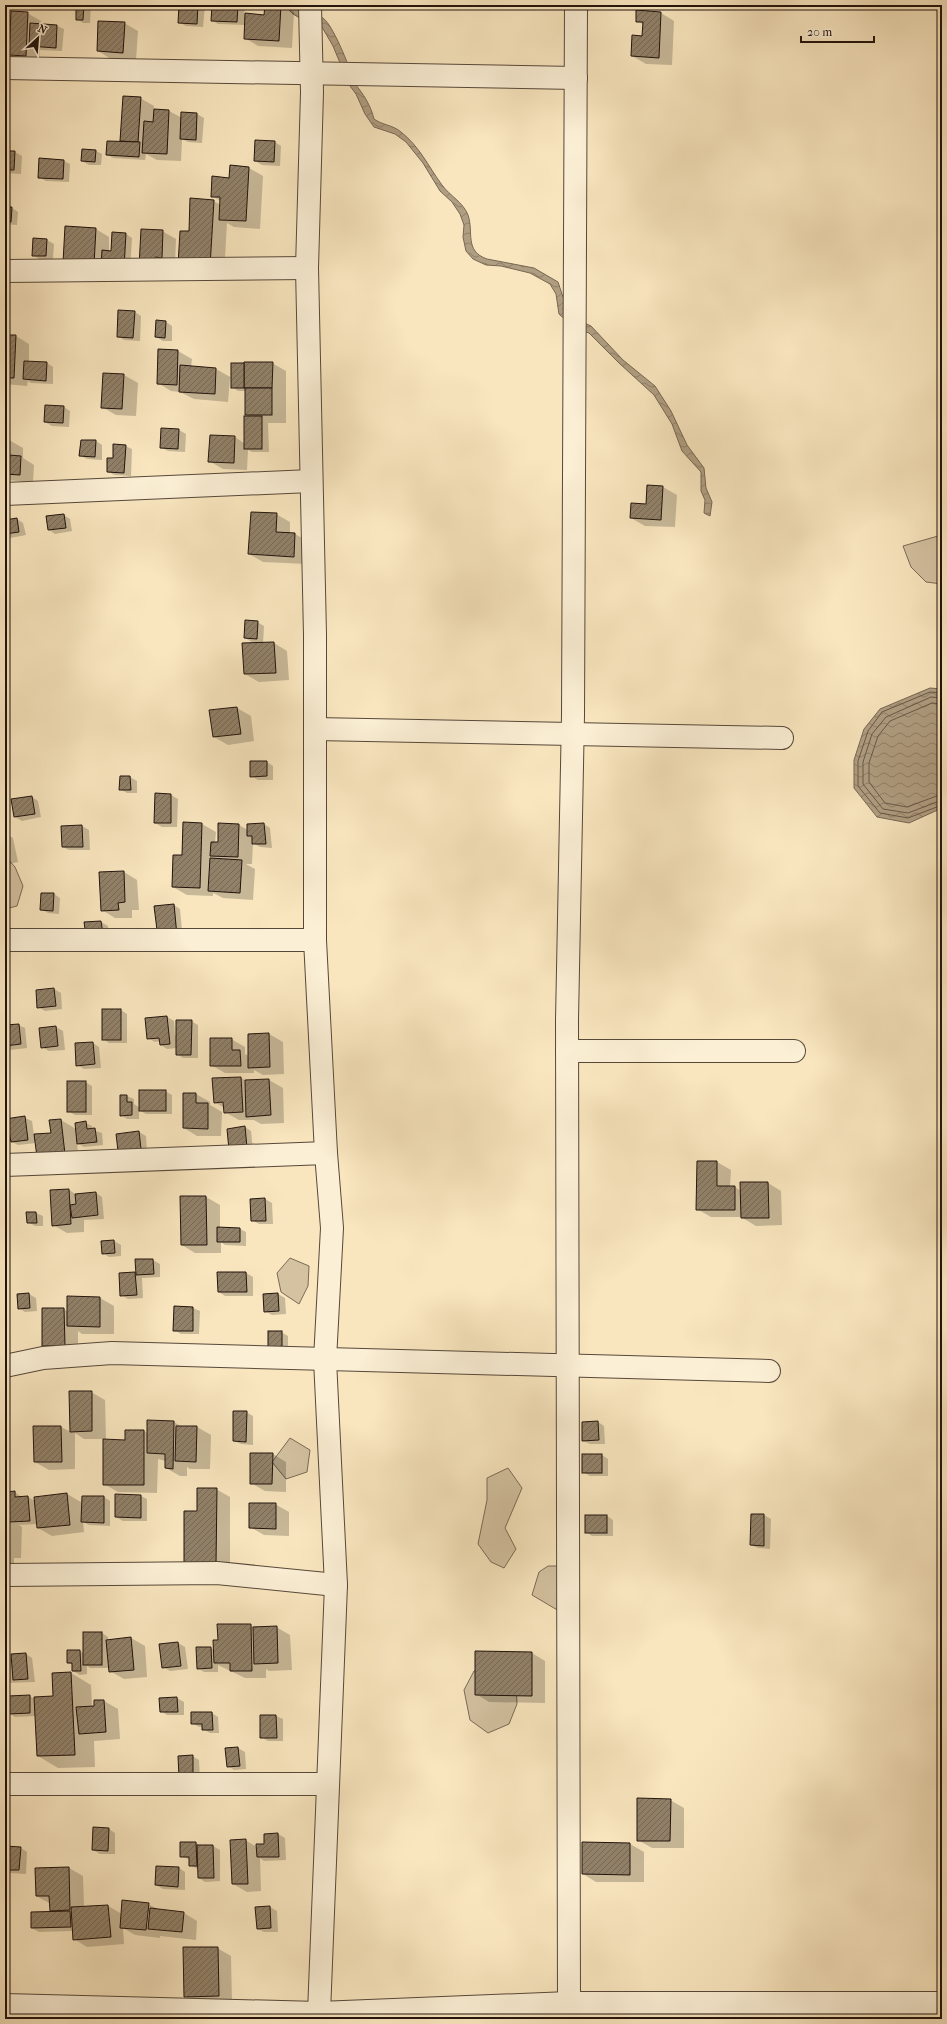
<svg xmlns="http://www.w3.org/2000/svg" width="947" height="2024" font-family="'IM FELL French Canon',serif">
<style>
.green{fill:#d4c2a1;stroke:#7a6a56}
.water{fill:url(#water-waves);stroke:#776653}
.shadow{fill:#0003}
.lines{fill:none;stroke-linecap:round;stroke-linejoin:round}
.shore{stroke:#685847;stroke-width:1}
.building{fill:url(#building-hatch);stroke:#21130c}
.street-casing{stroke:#574839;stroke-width:24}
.street{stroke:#fbefd5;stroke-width:22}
</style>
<defs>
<pattern id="water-waves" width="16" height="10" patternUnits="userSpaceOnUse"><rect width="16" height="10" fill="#b09e82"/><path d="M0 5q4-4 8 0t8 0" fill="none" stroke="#8f8069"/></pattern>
<pattern id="building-hatch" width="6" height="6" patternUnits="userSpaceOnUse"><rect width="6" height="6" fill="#918169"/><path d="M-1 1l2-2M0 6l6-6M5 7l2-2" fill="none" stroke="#766855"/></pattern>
</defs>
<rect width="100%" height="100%" fill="#f9e6bf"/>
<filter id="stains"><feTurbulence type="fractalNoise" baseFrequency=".005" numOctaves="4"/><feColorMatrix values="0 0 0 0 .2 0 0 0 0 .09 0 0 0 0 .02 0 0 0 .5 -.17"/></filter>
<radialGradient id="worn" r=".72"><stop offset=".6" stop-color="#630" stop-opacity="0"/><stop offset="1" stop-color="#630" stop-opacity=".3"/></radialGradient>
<g class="green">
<polygon points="938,536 942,540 942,584 926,582 911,567 903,546"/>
<polygon points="5,856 15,867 23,886 17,906 5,909"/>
<polygon points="290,1258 309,1266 308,1286 299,1304 281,1292 277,1273"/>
<polygon points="290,1438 310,1450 307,1472 286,1479 272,1462"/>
<polygon points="508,1468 522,1488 505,1528 516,1549 504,1568 491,1562 478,1544 487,1500 487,1478"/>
<polygon points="548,1566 558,1566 559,1611 532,1595 539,1572"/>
<polygon points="497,1667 516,1681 517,1704 509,1724 488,1733 470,1720 464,1690 474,1671"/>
</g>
<g class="water">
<polygon points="284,5 292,5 303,13 303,20 293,14"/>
<path d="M315,15C318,16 321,16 324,19C332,25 347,60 350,71L343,70L333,46Z"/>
<path d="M347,82L354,83C363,93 371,106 374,119C382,125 393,125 401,132C420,147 428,166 442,185C450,196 463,202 468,215C474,232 464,251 487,259L534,268L558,282L564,300L563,310L568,322L559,314L556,294L550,284L530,273L501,266L486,265L473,259L466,251L463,237L464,225L460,214L452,202L440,191L423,163L406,142L395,134L374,127L365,114L356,94Z"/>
<polygon points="582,322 591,326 623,360 655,386 671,411 687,445 704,468 706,488 712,502 710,516 704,513 705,500 701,491 701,472 682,451 672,424 654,395 619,363 589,333 580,330"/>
<polygon points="930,688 942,689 942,808 909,823 877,817 854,788 854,760 864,729 880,709"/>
</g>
<g class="shadow">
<polygon points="77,5 91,5 90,23 83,23 77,19"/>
<polygon points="180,5 205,6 203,27 186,26 179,22"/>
<polygon points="213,5 238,5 245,9 244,14 265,16 266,5 283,5 294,12 292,48 258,46 245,38 245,25 218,24 212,20"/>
<polygon points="27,13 41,21 41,25 57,26 64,29 62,51 40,50 39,63 23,62 10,55"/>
<polygon points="661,13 674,21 672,65 646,64 632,56 643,37 644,25 637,21"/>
<polygon points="124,23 138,31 136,60 111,59 98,51"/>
<polygon points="140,98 154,106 154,110 169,111 182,118 197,114 204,118 202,143 188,142 182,139 181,161 157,160 146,154 145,160 113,158 107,154 125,143 121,140"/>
<polygon points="275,142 281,146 280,166 262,165 255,161"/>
<polygon points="96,151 102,154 101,165 89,165 82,161"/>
<polygon points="5,152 15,152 22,156 21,174 5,173"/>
<polygon points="64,161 70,164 69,182 46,181 39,177"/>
<polygon points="249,168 263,176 260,229 234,227 227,223 224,274 193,272 189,232 213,201 221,205 221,201 212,196"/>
<polygon points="5,208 12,208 18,212 17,225 5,224"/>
<polygon points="96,229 109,237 109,252 112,252 126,234 132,238 130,271 78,270"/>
<polygon points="162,231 176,239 175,265 140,266"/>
<polygon points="47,240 54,244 53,259 39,259 33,255"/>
<polygon points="135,312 141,316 140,341 124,340 118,336"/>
<polygon points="166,322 172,326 172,341 163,341 156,337"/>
<polygon points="5,336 16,336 29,344 29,362 47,363 53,367 53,384 31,383 28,381 27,386 5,384"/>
<polygon points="178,351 192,359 191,367 216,369 232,378 272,363 286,371 286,423 268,423 269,452 252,452 248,450 247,470 223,469 209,461 235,437 245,444 250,417 246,415 246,391 238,391 232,387 232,378 230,378 228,402 194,399 180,392 171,391 158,383"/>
<polygon points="104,374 124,375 138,383 136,416 116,415 102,407"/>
<polygon points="64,407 70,411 69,427 52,426 45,422"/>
<polygon points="162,429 179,430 186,434 185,452 168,451 161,447"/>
<polygon points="5,440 9,440 23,448 23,458 34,465 33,482 5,480"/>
<polygon points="96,441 102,445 102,460 87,459 80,455"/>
<polygon points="125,446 132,449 131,476 114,475 108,471 114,459"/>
<polygon points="648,486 663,487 677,495 675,527 645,526 631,518 647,505"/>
<polygon points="276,514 290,522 290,533 295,534 309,542 307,564 263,562 249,554"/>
<polygon points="64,515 70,519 72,531 55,534 49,530"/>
<polygon points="17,519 23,523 26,535 5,539 5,521"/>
<polygon points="257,622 264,626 263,644 274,643 287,651 289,680 259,682 245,674 260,644 260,642 252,642 245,638"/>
<polygon points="237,708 251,716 254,741 228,745 214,737 211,711"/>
<polygon points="267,762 273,766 273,780 258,780 251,776"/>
<polygon points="121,777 130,777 137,781 137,793 127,793 120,789"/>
<polygon points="171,795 178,799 177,827 162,827 155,823"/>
<polygon points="32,797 38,801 41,817 22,821 15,817"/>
<polygon points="202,824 216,832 215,843 219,843 219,824 239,825 248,830 264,824 270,828 272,848 260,847 253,843 252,864 246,864 255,869 253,900 223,898 213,893 213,896 187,895 173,887 183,856"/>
<polygon points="82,826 89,830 90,850 69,850 63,847"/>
<polygon points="5,833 13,838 18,862 5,865"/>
<polygon points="124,872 137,880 139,910 132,910 132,918 115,918 102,910"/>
<polygon points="54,894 60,898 59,914 48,913 41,909"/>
<polygon points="174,905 180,909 183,940 165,941"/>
<polygon points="101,922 108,926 109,937 93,939"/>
<polygon points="54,989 61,993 62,1009 45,1011 38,1007"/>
<polygon points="121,1010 127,1014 127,1043 109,1043 103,1039"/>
<polygon points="167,1017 174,1021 175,1036 191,1021 198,1025 198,1058 183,1058 177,1054 177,1048 167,1049 161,1045 160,1041 155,1042 148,1038"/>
<polygon points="18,1025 25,1028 27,1048 10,1050 5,1047 5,1026"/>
<polygon points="56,1027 63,1031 65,1050 49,1051 42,1047 40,1029"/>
<polygon points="269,1034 283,1042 284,1074 263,1075 254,1070 254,1073 225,1073 211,1065 231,1039 245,1047 245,1054 249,1056 249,1035"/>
<polygon points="93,1043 99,1047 101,1068 84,1069 77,1065"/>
<polygon points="241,1078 247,1081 269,1080 283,1088 284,1123 261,1124 254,1120 239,1120 225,1112 225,1108 214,1102"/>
<polygon points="85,1082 92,1086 92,1115 75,1115 68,1111"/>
<polygon points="5,1089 7,1090 6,1116 5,1116"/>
<polygon points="165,1091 172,1095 172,1114 146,1114 139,1110 139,1119 127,1119 121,1115 121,1096 127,1096 134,1099 134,1104 140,1108"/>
<polygon points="196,1094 210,1102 210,1105 222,1112 221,1136 197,1136 184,1128"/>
<polygon points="25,1118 32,1121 34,1135 52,1134 51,1121 61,1120 76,1129 86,1123 92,1126 93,1130 102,1133 103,1145 84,1147 77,1143 79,1162 36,1143 18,1145 12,1142 11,1136 5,1134 5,1120"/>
<polygon points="245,1127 251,1131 253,1151 228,1130"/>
<polygon points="139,1132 146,1136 147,1152 125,1155"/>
<polygon points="717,1162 731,1170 730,1187 735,1187 741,1191 768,1183 781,1191 782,1225 756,1226 741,1217 711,1217 697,1209"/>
<polygon points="69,1190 77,1195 96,1193 102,1197 104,1219 84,1220 84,1232 67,1233 53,1225"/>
<polygon points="181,1197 206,1197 220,1205 220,1228 240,1229 246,1232 246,1246 225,1245 221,1242 221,1253 195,1253 182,1245"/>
<polygon points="265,1199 272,1203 273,1224 259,1224 252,1220"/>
<polygon points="36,1213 43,1216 43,1226 35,1226 28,1222"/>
<polygon points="114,1241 121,1245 121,1256 109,1257 103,1253"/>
<polygon points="153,1260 160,1264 160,1277 142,1278 143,1298 128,1299 121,1295 120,1274 137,1273"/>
<polygon points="246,1273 253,1277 253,1296 225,1296 219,1292"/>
<polygon points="29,1294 36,1298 37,1311 25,1312 19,1308"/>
<polygon points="278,1294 285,1298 286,1314 272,1315 265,1311"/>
<polygon points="68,1297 100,1298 114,1306 114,1334 82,1334 78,1331 78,1353 57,1353 43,1345 43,1309 64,1309 68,1312"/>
<polygon points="193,1308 200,1311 199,1334 181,1334 174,1330"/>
<polygon points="269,1332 281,1332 288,1336 288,1359"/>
<polygon points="70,1392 91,1392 105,1400 106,1440 126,1441 126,1431 144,1431 148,1433 174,1422 182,1427 197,1427 211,1435 210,1469 190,1469 187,1467 187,1476 180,1476 166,1468 166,1461 158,1459 157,1493 118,1492 104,1484 104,1439 84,1439 75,1433 75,1469 49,1470 35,1462 34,1427 61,1427 71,1432"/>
<polygon points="246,1412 253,1416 253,1445 241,1444 234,1441"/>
<polygon points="5,1422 9,1425 9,1460 5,1460"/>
<polygon points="598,1422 604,1426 605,1444 590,1444 583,1441"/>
<polygon points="273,1454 286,1462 286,1492 265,1491 251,1483"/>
<polygon points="602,1455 608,1459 608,1476 590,1476 583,1472"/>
<polygon points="216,1489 230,1497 230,1572 199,1572 198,1512"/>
<polygon points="15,1492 21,1497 28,1497 35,1501 67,1494 81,1502 81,1509 104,1497 110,1501 110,1526 89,1525 83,1522 84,1532 52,1536 38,1528 38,1524 19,1525 22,1527 21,1558 14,1558 14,1573 5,1573 5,1519 10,1520"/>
<polygon points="141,1496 147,1499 147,1521 123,1521 116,1517"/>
<polygon points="275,1504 289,1512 289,1536 264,1535 250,1527"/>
<polygon points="752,1515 764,1515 771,1519 770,1549 758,1548 751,1545"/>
<polygon points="607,1516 613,1520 613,1536 592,1536 586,1532"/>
<polygon points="218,1625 276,1627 290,1635 292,1670 269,1671 266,1669 266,1678 245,1678 218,1665 218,1672 204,1672 198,1668 211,1648 214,1650 219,1641"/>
<polygon points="102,1633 108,1637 108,1640 131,1638 145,1646 147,1677 124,1679 110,1671 109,1663 108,1668 90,1668 87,1666 87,1674 80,1675 73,1671 73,1665 68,1663 80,1651 84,1653"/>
<polygon points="178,1643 185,1647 188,1669 170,1671 163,1667 160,1644"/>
<polygon points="532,1653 545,1661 545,1703 489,1702 476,1694"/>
<polygon points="5,1654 12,1658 26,1654 32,1658 35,1682 5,1683"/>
<polygon points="71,1673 91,1685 92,1707 104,1701 118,1709 120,1739 94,1741 95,1767 58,1768 38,1756 36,1716 15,1717 9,1713 30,1696 35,1700 54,1697"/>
<polygon points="177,1698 184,1702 184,1715 167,1715 161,1711"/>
<polygon points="212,1713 218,1717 219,1733 210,1733 203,1729 203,1727 199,1727 192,1723"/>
<polygon points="5,1716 7,1717 8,1742 5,1742"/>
<polygon points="276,1716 283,1719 283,1741 268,1741 261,1737"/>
<polygon points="238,1748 245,1752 246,1769 234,1770 228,1766"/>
<polygon points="192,1756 199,1760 200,1780 187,1780"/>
<polygon points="670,1800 684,1808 684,1848 652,1848 638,1840"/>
<polygon points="109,1829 115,1833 115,1854 100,1854 93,1850"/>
<polygon points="278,1834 285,1838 286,1860 264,1861 260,1858 261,1891 247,1892 233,1884 245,1840 257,1847 265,1845"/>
<polygon points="5,1839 10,1842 10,1847 21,1848 27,1852 26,1874 10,1873 10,1887 5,1887"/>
<polygon points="196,1843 201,1846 213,1846 220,1850 220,1881 205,1882 199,1878 198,1869 190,1865 190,1860 181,1856"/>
<polygon points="583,1843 630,1844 644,1852 644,1882 596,1882 583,1874"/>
<polygon points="69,1868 83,1876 84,1907 108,1906 122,1914 148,1904 160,1910 184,1913 197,1921 196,1940 160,1936 160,1938 135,1935 123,1928 124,1944 87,1947 74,1939 73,1931 39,1932 32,1928 54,1912 51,1910 51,1904 36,1896"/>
<polygon points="179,1868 185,1872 185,1890 163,1889 156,1885"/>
<polygon points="270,1907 277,1911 278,1932 264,1932 258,1929 256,1908"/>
<polygon points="217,1948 231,1956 232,2003 199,2004 185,1996"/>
</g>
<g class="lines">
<g class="shore">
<polyline points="942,693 930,692 882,712 868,731 858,761 858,786 880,813 908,818 942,805"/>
<polyline points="942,698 931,697 886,717 872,734 863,762 863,784 883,809 908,813 942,800"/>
<polyline points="942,704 932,703 890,721 878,736 869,763 869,782 885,803 907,807 942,794"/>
</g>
</g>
<g class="building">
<polygon points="76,5 84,5 83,20 76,20"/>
<polygon points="179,5 198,5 197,24 178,23"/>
<polygon points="212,5 238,5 237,22 211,21"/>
<polygon points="265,5 281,5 279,41 244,39 245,13 264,15"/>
<polygon points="636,10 661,12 659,58 631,56 632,35 642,36 643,22 636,22"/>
<polygon points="11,11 28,12 26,56 9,55"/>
<polygon points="98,21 125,22 123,53 97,51"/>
<polygon points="30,23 57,25 56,48 29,46"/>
<polygon points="123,96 141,97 138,142 120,141"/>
<polygon points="154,109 169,110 167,154 142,153 144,121 153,122"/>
<polygon points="181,112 197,113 196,140 180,139"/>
<polygon points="255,140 275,141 274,162 254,161"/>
<polygon points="107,141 140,142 139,157 106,155"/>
<polygon points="82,149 96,150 95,162 81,161"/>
<polygon points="5,151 15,151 14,170 5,170"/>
<polygon points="39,158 64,160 63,179 38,178"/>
<polygon points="230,165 249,167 246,221 219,220 220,197 211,197 212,176 229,178"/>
<polygon points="190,198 214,200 210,267 178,265 180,231 189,231"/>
<polygon points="5,207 12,207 11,222 5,221"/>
<polygon points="65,226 96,228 94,265 63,263"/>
<polygon points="141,229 163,230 162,258 155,257 154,268 139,267"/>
<polygon points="112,232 126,233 124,268 101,266 102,250 111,251"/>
<polygon points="33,238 47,239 46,256 32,256"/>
<polygon points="118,310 135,311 133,338 117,337"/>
<polygon points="156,320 166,321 165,338 155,337"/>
<polygon points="5,335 16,335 14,378 5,378"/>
<polygon points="158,349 178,350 177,385 157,384"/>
<polygon points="24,361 47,362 46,381 23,379"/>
<polygon points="244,362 273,362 272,388 244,388"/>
<rect x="231" y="363" width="13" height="25"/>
<polygon points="180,365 216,368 215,394 179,392"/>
<polygon points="103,373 124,374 122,409 101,408"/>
<rect x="245" y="388" width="27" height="27"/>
<polygon points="45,405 64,406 63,423 44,422"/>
<rect x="244" y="416" width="18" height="33"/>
<polygon points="161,428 179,429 178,449 160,448"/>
<polygon points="210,435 235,436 234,463 208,462"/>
<polygon points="5,439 9,439 9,455 21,456 20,475 5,474"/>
<polygon points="81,440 96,440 95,457 79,456"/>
<polygon points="113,444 126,445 124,473 107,472 107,458 113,458"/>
<polygon points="647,485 663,486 661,520 630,518 631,503 646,504"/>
<polygon points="251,512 277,513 276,532 295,533 294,557 248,554"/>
<polygon points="64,514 66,528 48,530 46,516"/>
<polygon points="17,518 19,532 5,534 5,520"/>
<polygon points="245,620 258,621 257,639 244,638"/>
<polygon points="274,642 276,673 244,674 242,643"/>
<polygon points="237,707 241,734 213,737 209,710"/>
<polygon points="250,761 267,761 267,776 250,777"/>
<polygon points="120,776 130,776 131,790 119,790"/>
<polygon points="155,793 171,794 171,823 154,823"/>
<polygon points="32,796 35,814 14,817 11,799"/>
<polygon points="183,822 202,823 200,888 172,887 173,855 182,855"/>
<polygon points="218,823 239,824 238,857 210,856 211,842 218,842"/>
<polygon points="264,823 266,844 252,844 252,836 247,836 247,824"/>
<polygon points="82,825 83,847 62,847 61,826"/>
<polygon points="210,858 242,860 240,893 208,891"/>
<polygon points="124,871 125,902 118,903 119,910 101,911 99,872"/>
<polygon points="41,893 54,893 53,911 40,910"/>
<polygon points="174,904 177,936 158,938 154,906"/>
<polygon points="101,921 103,934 86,936 84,922"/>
<polygon points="54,988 56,1006 37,1008 36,990"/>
<rect x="102" y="1009" width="19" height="31"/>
<polygon points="167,1016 170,1044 160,1045 159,1038 147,1039 145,1018"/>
<polygon points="176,1020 192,1020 191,1055 176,1055"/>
<polygon points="19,1024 21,1044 5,1046 5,1025"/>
<polygon points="56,1026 58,1046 41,1048 39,1028"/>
<polygon points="269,1033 270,1067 248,1068 248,1034"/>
<polygon points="210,1038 232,1038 232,1050 240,1050 241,1066 210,1066"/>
<polygon points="93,1042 95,1064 76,1066 75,1043"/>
<polygon points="241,1077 243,1112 224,1113 223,1102 214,1103 212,1078"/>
<polygon points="269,1079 271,1115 246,1117 245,1080"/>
<rect x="67" y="1081" width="19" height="31"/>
<rect x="139" y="1090" width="27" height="21"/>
<polygon points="183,1093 196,1093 196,1103 208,1103 208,1129 183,1128"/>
<polygon points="120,1095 127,1095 127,1102 132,1102 132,1115 120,1116"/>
<polygon points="25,1116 28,1140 11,1142 9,1132 5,1133 5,1119"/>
<polygon points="61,1119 65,1154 37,1157 34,1134 51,1133 49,1120"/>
<polygon points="86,1121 87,1129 95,1128 97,1142 77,1144 75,1123"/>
<polygon points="245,1126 247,1148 229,1150 227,1129"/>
<polygon points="139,1131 141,1149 118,1151 116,1134"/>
<polygon points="697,1161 717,1161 717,1186 735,1186 735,1210 696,1210"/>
<polygon points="740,1182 768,1182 769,1218 741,1218"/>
<polygon points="69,1189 71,1224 52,1226 50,1190"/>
<polygon points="96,1192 98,1215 72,1218 70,1205 76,1204 75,1194"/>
<polygon points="180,1196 206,1196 207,1245 181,1245"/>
<polygon points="265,1198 266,1221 251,1221 250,1199"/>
<polygon points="26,1212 36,1212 37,1223 27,1223"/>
<polygon points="217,1227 240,1228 240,1242 217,1242"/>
<polygon points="114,1240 115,1253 102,1254 101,1241"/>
<polygon points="135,1259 153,1259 154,1274 136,1275"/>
<polygon points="135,1272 137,1295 120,1296 119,1273"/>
<polygon points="217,1272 246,1272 247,1292 218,1292"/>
<polygon points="29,1293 30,1308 18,1309 17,1294"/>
<polygon points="278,1293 279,1311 264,1312 263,1294"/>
<polygon points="67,1296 100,1297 100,1327 67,1326"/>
<polygon points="174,1306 193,1307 193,1331 173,1331"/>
<polygon points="42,1308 64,1308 65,1346 42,1346"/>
<rect x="268" y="1331" width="14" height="25"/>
<polygon points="69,1391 92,1391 92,1431 70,1432"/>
<polygon points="233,1411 247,1411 246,1442 233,1441"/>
<polygon points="147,1420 174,1421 173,1469 165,1468 165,1454 147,1453"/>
<polygon points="598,1421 599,1440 582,1441 582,1422"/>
<polygon points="33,1426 61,1426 62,1462 34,1462"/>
<polygon points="176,1426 197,1426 196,1462 175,1461"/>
<polygon points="125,1430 144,1430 144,1485 103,1485 103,1439 125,1440"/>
<polygon points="250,1453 273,1453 272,1484 250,1484"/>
<rect x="582" y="1454" width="20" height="19"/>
<polygon points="197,1488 217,1488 216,1565 184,1565 184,1511 197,1511"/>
<polygon points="15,1491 15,1497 28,1496 30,1521 9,1522 7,1492"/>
<polygon points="67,1493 70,1525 37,1528 34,1497"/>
<polygon points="115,1494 141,1495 141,1518 115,1517"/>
<polygon points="82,1496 104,1496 104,1523 81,1522"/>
<polygon points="249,1503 276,1503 276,1529 249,1528"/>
<polygon points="751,1514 764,1514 764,1546 750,1545"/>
<rect x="585" y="1515" width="22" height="18"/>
<rect x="5" y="1518" width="3" height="32"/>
<polygon points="217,1624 251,1624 252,1671 230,1671 230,1663 214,1663 213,1640 218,1640"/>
<polygon points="277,1626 278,1663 254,1664 253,1627"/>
<rect x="83" y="1632" width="19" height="33"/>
<polygon points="131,1637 134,1670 109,1672 106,1640"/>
<polygon points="178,1642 181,1666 162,1668 159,1644"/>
<polygon points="196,1647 211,1647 212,1668 197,1669"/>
<polygon points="67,1650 80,1650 81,1671 72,1671 72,1663 67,1663"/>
<polygon points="475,1651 532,1652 532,1696 475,1695"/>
<polygon points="5,1653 7,1674 5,1674"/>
<polygon points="26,1653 28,1679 13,1680 11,1654"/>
<polygon points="71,1672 75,1755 37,1756 34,1697 53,1696 52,1673"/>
<polygon points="30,1695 30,1713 8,1714 8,1696"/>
<polygon points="177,1697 178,1712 160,1712 159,1698"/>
<polygon points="94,1700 104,1700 106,1732 79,1734 76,1707 94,1706"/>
<polygon points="191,1712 212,1712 213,1730 202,1730 202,1724 191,1724"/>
<polygon points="260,1715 276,1715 277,1738 260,1738"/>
<polygon points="238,1747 240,1766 227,1767 225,1748"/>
<polygon points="193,1755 193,1776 179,1777 178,1756"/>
<polygon points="637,1798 671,1799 670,1841 637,1841"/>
<polygon points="93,1827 109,1828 108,1851 92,1850"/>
<polygon points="278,1833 279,1857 257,1857 256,1844 264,1844 264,1834"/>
<polygon points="246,1839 248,1884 232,1884 230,1840"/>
<polygon points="180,1842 196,1842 197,1866 189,1866 189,1857 180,1857"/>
<polygon points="582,1842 630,1843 630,1875 582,1874"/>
<polygon points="197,1845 213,1845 214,1878 198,1878"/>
<polygon points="5,1846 21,1847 19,1870 5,1870"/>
<polygon points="156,1866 179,1867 178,1887 155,1885"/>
<polygon points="69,1867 70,1910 50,1911 49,1896 36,1896 35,1868"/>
<polygon points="122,1900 149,1903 146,1930 120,1928"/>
<polygon points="108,1905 111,1937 73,1940 71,1907"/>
<polygon points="270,1906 271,1928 257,1929 255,1907"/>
<polygon points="150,1908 184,1912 182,1932 148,1929"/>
<polygon points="70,1911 71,1927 31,1928 31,1912"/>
<polygon points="183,1947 218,1947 219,1996 184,1997"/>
</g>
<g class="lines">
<g class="street-casing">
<g id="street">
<polyline points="310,5 312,92 307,268 315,635 315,940 326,1153 332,1228 325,1360 336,1585 319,2013"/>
<polyline points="5,68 576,78"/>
<polyline points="5,271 307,268"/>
<polyline points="5,494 311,481"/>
<polyline points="315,729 782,738"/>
<polyline points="5,940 315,940"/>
<polyline points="567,1051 794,1051"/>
<polyline points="5,1165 326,1153"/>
<polyline points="5,1366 43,1358 112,1353 769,1371"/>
<polyline points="5,1575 217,1573 336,1585"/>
<polyline points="5,1784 327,1784"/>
<polyline points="569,2003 567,1020 573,715 576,5"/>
<polyline points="5,2005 319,2013 569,2003 942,2003"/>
</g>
</g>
<use href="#street" class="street"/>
</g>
<rect width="947" height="2024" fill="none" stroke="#f9e6bf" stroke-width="20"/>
<rect x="6" y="6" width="935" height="2012" fill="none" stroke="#21130c" stroke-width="2"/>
<rect x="10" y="10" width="927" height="2004" fill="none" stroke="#21130c"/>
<g transform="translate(38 38) rotate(26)" stroke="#fbefd5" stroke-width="3" paint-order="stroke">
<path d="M0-3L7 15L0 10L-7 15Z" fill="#21130c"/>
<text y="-6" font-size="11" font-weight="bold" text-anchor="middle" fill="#21130c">N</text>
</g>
<path d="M801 36v6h73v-6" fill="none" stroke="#21130c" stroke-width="2"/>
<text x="807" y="36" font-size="12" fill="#21130c" stroke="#fbefd5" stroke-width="3" paint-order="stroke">20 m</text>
<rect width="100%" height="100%" filter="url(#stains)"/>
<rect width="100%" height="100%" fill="url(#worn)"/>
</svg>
